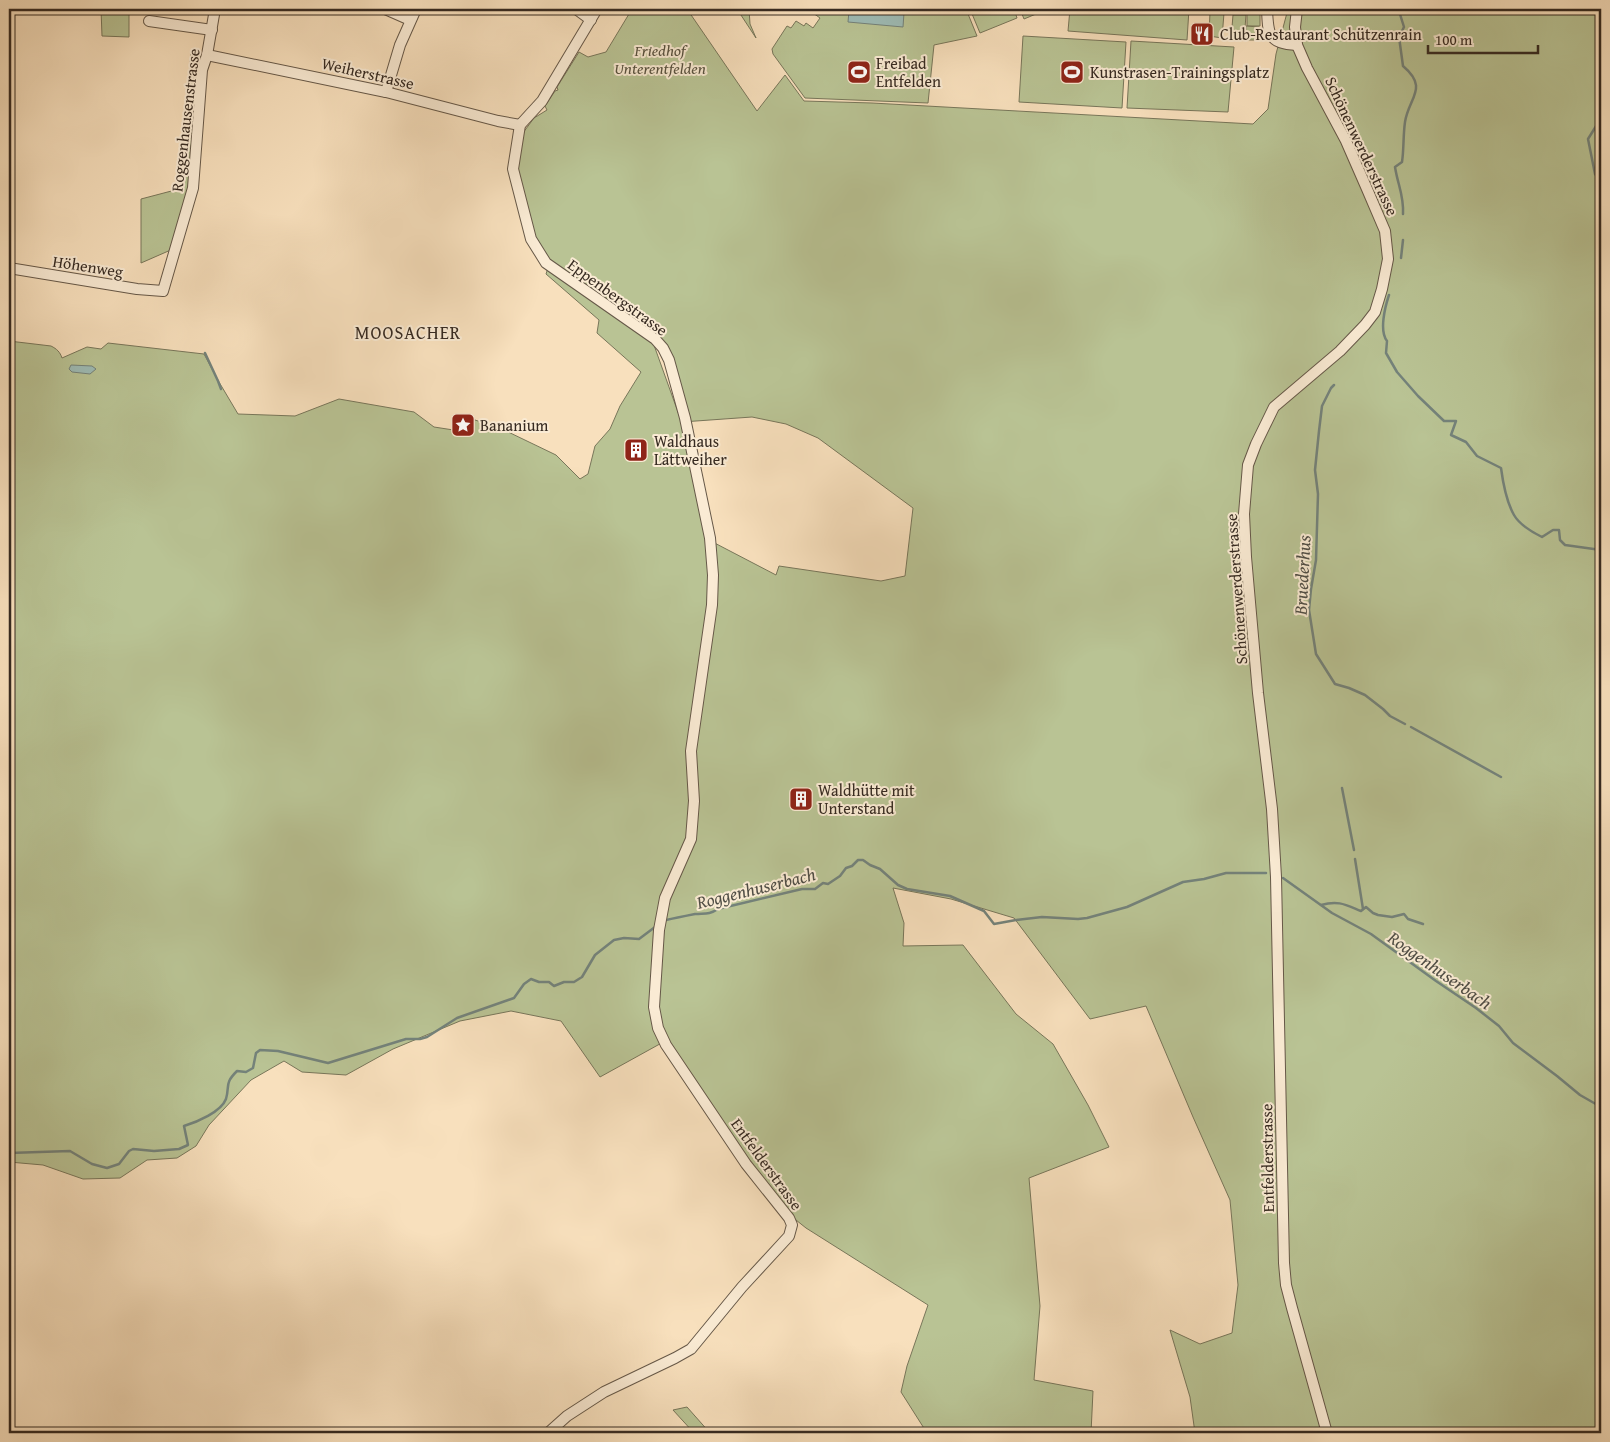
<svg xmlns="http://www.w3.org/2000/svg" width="1610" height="1442" font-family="'Gentium Book Plus',serif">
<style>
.green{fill:#b9c394;stroke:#78765a;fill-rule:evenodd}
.water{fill:#9ebcb6;stroke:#74827a}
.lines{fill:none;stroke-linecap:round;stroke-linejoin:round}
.stream{stroke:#74827a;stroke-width:2.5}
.minor-casing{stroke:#665848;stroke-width:12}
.minor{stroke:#faebd4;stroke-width:10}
.labels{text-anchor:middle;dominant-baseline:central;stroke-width:4;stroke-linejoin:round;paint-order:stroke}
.poi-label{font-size:16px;fill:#362a21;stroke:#faebd4;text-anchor:start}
.park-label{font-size:16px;font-style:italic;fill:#57503e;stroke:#faebd4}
.street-label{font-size:16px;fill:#362a21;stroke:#faebd4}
.neighbourhood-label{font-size:18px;letter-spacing:1px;fill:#362a21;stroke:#faebd4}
.water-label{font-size:18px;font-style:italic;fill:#504e46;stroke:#faebd4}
</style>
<rect width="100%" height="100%" fill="#f8e0bd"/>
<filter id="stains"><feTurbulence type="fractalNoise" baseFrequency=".004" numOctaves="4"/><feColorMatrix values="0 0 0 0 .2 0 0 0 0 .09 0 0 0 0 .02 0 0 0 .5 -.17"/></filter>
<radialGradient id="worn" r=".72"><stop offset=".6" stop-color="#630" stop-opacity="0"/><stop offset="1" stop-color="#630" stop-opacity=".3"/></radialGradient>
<g class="green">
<polygon points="101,9 129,9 129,37 102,36"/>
<path d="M632,9H687L757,111L785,75L804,101L872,103L1253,124L1268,109L1276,54L1288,9H1601V1433H1195L1190,1397L1170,1330L1200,1344L1232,1333L1238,1285L1230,1200L1193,1117L1146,1006L1090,1019L1014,918L951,899L893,888L904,923L903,946L963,945L1016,1014L1053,1044L1088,1105L1109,1147L1029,1178L1040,1306L1034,1380L1093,1391L1091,1433H927L901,1392L907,1366L928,1305L806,1228L796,1220L754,1169L667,1040L600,1077L561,1021L511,1011L460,1021L393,1049L346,1075L302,1072L284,1061L251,1080L209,1125L196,1146L177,1158L147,1160L120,1178L83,1179L43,1165L9,1162V341L51,346C57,349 60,352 62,358L87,347L101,349L108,343L204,354L219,382L238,414L295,416L339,399L414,412L434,427L460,431L472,419L502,429L556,455L580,479L588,474L595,446L610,429L620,406L641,372L597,333L599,320L546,274L549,265L650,334L679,415L659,337L543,258L531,239L513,169L517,141L534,118L547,110L545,106L555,91L558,90L557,87L579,52L588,57L606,52ZM752,417L786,424L818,438L913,508L905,576L881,581L779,566L776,575L705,538L682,422Z"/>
<polygon points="737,9 749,9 750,24 756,38"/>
<polygon points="816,9 966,9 977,36 934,45 928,103 805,98 773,54 772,49 787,26 791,28 796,21 804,26 806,23 813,28 820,18 813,13"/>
<polygon points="970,9 1014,9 1017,18 980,33"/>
<polygon points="1020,9 1048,9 1024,19"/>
<polygon points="1070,9 1189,9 1187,40 1068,31"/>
<polygon points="1210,12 1224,13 1222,38 1209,36"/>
<polygon points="1247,12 1260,13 1260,26 1247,26"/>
<polygon points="1233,15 1246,15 1244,40 1231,39"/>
<polygon points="1246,26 1259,27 1259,40 1246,40"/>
<polygon points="1023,36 1126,42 1122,108 1019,102"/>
<polygon points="1131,41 1234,47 1228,112 1127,108"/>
<polygon points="191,52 201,54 191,183 173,249 141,263 141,199 179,189"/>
<polygon points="687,1407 710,1433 694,1433 673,1410"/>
</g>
<g class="water">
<polygon points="883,9 898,9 904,13 903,27 848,22 849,11 884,14 884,10"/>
<polygon points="71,365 92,366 96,369 90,374 72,372 69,369"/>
</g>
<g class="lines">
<g class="stream">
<path d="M1402,9L1399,11L1404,27L1399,37L1403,66C1429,88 1409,97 1405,122C1403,136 1404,149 1402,162L1395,167C1398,186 1404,195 1403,214"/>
<polyline points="1598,123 1588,139 1595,174 1601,182"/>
<polyline points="1401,258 1403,240"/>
<path d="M1389,295C1385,307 1379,331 1387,341L1386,353L1397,372L1418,396L1444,421H1456L1451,435L1466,442L1477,456L1501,468C1503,483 1506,501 1514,515C1519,524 1532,532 1542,537L1553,530H1559L1560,540L1565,545L1601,550"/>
<polyline points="205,353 218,381 221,389"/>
<polyline points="1334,385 1331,388 1322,406 1319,431 1315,470 1318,494 1316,560 1311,589 1309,610 1316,654 1335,684 1349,688 1365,695 1383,709 1390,716 1405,724"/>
<polyline points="1411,727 1501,777"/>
<polyline points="1342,788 1354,850"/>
<polyline points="1355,859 1363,909"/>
<polyline points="1283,878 1332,913 1371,934 1436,981 1476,1008 1499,1026 1513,1043 1557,1076 1580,1095 1601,1107"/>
<path d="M1321,905C1339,900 1346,905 1361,911L1366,907L1373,913L1378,915L1392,917L1404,914L1408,919L1423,924"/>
<path d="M666,920C675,918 685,916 695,914C704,913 709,915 718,909L802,889H815L823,883L828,884L840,876L846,868L852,866L858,860H863L870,865L880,869L898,885L907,889L950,896L984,911L994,924L1016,920L1042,917L1078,919L1087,918L1127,907L1183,882L1204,879L1226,873H1266"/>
<path d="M9,1153L70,1151L92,1164L107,1168L119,1164L129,1151L133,1149L154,1151L179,1149L188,1145L184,1126C197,1122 221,1112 226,1099C230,1085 224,1084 237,1071L246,1072L253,1068L256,1053L260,1050L278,1051L328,1063L406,1039H420L427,1037L457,1018L514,998L524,984L531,979L539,982H549L554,986L564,982H574L582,977L595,955L614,940L624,938L639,939L655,927"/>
</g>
<g class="minor-casing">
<g id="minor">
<polyline points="385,9 410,20"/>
<polyline points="576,9 591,20"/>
<path d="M1267,9C1268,35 1268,43 1297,45"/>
<polyline points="1297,9 1295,27 1297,45 1307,68 1346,141 1367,189 1385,231 1388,259 1382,289 1375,312 1365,325 1340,351 1274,407 1256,444 1248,465 1244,514 1246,557 1258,693 1272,809 1276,877 1284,1263 1286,1285 1292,1308 1327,1433"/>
<polyline points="149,21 212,30"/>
<polyline points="207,55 386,92 498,121 520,125"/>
<polyline points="386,92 400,45 416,9"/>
<polyline points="9,268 137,289 163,291 193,188 202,70 207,55 215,9"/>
<polyline points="548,1433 567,1416 604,1392 675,1358 691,1349 742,1287 789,1236 792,1225 789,1218 746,1164 666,1045 658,1028 654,1007 659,930 665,898 691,839 694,801 691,751 712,605 713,575 710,538 685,418 669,360 663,348 655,339 546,263 531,239 513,169 520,125 542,101 597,9"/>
</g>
</g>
<use href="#minor" class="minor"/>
</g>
<defs>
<g id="restaurant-square" transform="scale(1.25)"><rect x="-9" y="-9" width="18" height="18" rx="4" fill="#8f2418" stroke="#faebd4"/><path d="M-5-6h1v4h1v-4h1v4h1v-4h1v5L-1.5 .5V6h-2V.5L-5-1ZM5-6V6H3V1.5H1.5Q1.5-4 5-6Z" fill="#fff"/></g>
<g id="stadium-square" transform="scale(1.25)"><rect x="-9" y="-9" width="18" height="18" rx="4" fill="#8f2418" stroke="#faebd4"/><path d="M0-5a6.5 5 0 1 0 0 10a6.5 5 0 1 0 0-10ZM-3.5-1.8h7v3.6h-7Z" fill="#fff"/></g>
<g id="sight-square" transform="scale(1.25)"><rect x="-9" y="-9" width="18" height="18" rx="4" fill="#8f2418" stroke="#faebd4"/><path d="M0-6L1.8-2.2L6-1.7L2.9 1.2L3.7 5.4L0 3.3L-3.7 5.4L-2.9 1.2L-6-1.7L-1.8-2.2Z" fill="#fff"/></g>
<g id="building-square" transform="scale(1.25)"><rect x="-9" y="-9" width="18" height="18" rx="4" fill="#8f2418" stroke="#faebd4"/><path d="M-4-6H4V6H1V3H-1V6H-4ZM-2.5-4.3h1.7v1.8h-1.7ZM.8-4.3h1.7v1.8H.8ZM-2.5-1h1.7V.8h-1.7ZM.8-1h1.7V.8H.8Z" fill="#fff"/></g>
</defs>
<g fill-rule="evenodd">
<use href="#restaurant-square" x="1202" y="34"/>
<use href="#stadium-square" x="859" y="72"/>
<use href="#stadium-square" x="1072" y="72"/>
<use href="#sight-square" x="463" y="425"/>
<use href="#building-square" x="636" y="450"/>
<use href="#building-square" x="801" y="799"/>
</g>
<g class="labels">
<g class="poi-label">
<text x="1220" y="34">Club-Restaurant Schützenrain</text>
<text x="876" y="63">Freibad<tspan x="876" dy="18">Entfelden</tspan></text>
<text x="1090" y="72">Kunstrasen-Trainingsplatz</text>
<text x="480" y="425">Bananium</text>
<text x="654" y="441">Waldhaus<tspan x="654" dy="18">Lättweiher</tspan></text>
<text x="818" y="790">Waldhütte mit<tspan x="818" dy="18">Unterstand</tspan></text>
</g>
<g class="park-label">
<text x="660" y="50">Friedhof<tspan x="660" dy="18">Unterentfelden</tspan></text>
</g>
<g class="street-label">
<text transform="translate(368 73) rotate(13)">Weiherstrasse</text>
<text transform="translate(185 120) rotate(-83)">Roggenhausenstrasse</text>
<text transform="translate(1362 146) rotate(65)">Schönenwerderstrasse</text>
<text transform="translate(88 266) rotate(9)">Höhenweg</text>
<text transform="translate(618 297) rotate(36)">Eppenbergstrasse</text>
<text transform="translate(1236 589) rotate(-94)">Schönenwerderstrasse</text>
<text transform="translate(1267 1158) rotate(-91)">Entfelderstrasse</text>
<text transform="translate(767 1164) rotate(54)">Entfelderstrasse</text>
</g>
<g class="neighbourhood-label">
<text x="408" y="332">MOOSACHER</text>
</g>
<g class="water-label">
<text transform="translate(1302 575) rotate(-87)">Bruederhus</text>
<text transform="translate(756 888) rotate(-14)">Roggenhuserbach</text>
<text transform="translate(1440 970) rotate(35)">Roggenhuserbach</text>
</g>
</g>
<rect width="1610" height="1442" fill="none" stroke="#f8e0bd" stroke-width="30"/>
<rect x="10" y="10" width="1590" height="1422" fill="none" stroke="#362a21" stroke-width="2.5"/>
<rect x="15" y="15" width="1580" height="1412" fill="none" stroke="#362a21"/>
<path d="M1428 45v8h110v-8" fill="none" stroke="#362a21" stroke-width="2.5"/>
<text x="1435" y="45" font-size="15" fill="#362a21" stroke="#faebd4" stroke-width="4" paint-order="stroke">100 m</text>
<rect width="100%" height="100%" filter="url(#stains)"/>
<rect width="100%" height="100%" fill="url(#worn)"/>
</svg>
